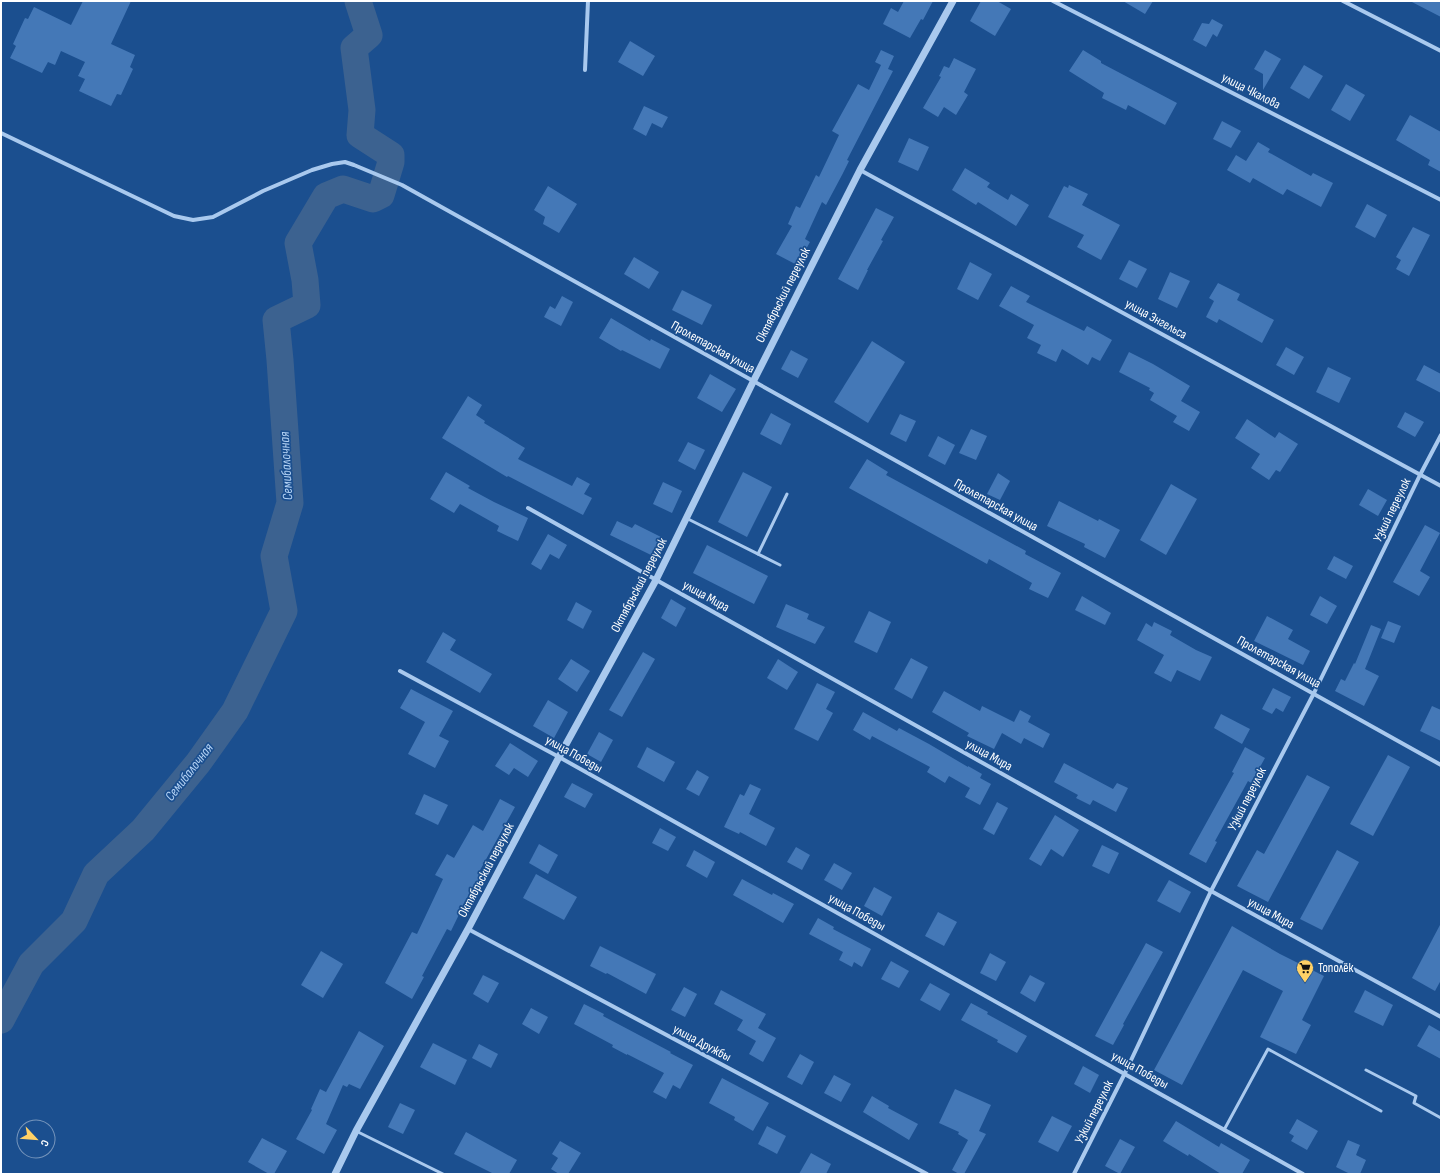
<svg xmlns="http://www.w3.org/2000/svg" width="1442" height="1175" font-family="'Sofia Sans Condensed',sans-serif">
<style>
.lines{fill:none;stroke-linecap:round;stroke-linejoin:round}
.river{stroke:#3c6290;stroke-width:27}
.building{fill:#4478b7}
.service{stroke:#a9c9ee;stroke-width:3}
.minor{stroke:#a9c9ee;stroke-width:4}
.tertiary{stroke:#a9c9ee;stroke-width:7}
.labels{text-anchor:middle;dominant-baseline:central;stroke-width:3.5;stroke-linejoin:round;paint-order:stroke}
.street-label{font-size:13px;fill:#fff;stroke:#1b4f8f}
.poi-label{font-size:13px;fill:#fff;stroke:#1b4f8f;text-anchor:start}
.water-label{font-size:14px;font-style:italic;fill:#b5d3f5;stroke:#1b4f8f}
</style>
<rect width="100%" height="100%" fill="#1b4f8f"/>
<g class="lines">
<polyline class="river" points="1,1020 31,964 74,921 96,874 143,830 198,763 235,711 284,611 274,556 290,503 280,360 276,320 307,305 305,280 298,243 326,196 343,189 373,199 381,195 391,162 391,155 360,135 362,110 354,48 369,35 358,1"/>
</g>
<g class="building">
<polygon points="83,1 131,1 111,44 135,55 130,67 133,69 121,95 117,94 111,106 79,91 85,79 78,76 85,62 61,51 55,65 48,62 42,73 10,58 16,46 13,44 25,18 28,19 34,7 71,25"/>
<polygon points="904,1 933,1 923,20 921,19 910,38 883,24 891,8 898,12"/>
<polygon points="981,1 997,1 1011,9 995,36 970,21"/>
<polygon points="1123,1 1153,1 1145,14"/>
<polygon points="1410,1 1441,1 1441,17"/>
<polygon points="1212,19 1223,25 1217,37 1213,34 1206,47 1193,40 1202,23 1209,24"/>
<polygon points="630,41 655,56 643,76 618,62"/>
<polygon points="881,50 894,56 888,69 893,71 847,160 849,161 842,175 826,205 822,202 805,239 810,242 797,265 776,254 792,226 788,224 796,206 800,208 816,175 819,177 839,135 832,131 858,84 869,90 881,65 875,62"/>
<polygon points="1083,50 1101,61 1101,63 1177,103 1165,125 1128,105 1126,110 1102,98 1104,93 1069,71"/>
<polygon points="1265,50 1281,59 1263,90 1263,74 1254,69"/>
<polygon points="954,58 976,69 964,92 968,95 956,115 944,107 938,117 923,108 941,77 939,76 944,66 949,68"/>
<polygon points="1304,65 1323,76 1309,99 1290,88"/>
<polygon points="1346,84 1365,95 1350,121 1331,110"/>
<polygon points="644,106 668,117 662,128 652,123 646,136 633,129"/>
<polygon points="1410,115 1441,132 1441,172 1428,165 1430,160 1396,140"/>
<polygon points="1222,121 1241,131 1231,148 1213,139"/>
<polygon points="909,138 929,147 918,171 898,162"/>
<polygon points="1258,142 1270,149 1268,152 1311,176 1313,173 1333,183 1321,207 1287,189 1283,195 1253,178 1250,183 1227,170 1236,155 1246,161"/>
<polygon points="965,168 990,183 987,187 1008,200 1011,194 1029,205 1016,226 978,202 976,205 952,190"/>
<polygon points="1069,185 1088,194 1082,205 1120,225 1101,260 1077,247 1084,235 1048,217 1064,186 1068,188"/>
<polygon points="548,186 577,204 559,233 543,224 545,217 534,210"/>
<polygon points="1367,204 1387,215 1375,238 1355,227"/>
<polygon points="876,208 894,217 881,240 883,241 867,270 868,270 858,290 838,279"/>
<polygon points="1413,227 1430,235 1409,276 1396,269 1401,260 1396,257"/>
<polygon points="634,257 659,272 649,289 624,274"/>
<polygon points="1129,260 1147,269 1137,288 1119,279"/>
<polygon points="970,262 992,274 978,300 957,289"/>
<polygon points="1170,272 1190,281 1177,308 1158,299"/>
<polygon points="1218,283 1240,294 1237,300 1274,320 1262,343 1219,319 1217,323 1206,317 1214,301 1209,298"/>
<polygon points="1011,286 1030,296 1026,302 1084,331 1087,326 1112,340 1100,361 1092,357 1088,365 1062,349 1056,362 1037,353 1041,345 1027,338 1034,325 999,306"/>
<polygon points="682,290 712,305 702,325 672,310"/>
<polygon points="562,296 573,302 561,326 544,317 550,306 555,309"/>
<polygon points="611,318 650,341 651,339 670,349 660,369 622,350 621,351 599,338"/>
<polygon points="872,341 905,362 868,423 834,402"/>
<polygon points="1286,347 1304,357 1294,375 1276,365"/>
<polygon points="791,350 808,359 798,378 781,369"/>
<polygon points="1129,352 1153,364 1190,386 1181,401 1200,412 1189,431 1173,422 1177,416 1150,400 1154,393 1149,390 1150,388 1119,372"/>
<polygon points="1424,365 1441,374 1441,393 1416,380"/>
<polygon points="1328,367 1351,378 1339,403 1316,392"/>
<polygon points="710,374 736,389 722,412 697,398"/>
<polygon points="468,396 482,405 476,415 485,421 484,423 525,448 518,459 572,486 577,477 590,484 584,494 592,498 583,515 508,476 507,477 442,438"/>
<polygon points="1405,412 1424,422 1415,437 1397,427"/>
<polygon points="771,413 791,424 781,445 760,434"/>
<polygon points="900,414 916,421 906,442 890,434"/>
<polygon points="1247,419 1275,438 1279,432 1298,444 1280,472 1276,470 1269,480 1251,468 1260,454 1235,438"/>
<polygon points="971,429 987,436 976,460 959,453"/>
<polygon points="938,436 955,445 945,465 928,456"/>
<polygon points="688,442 705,450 695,470 678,461"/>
<polygon points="867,459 888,472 886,475 1026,551 1025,554 1061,573 1048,598 1029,589 1032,583 989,559 987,564 849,488"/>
<polygon points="446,472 470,486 468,488 494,502 528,518 518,541 497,531 499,526 460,504 454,513 430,499"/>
<polygon points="743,472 772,487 747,537 718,522"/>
<polygon points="998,473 1010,481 1000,500 987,494"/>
<polygon points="663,482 682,491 672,513 653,504"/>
<polygon points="1171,484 1197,499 1166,555 1140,540"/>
<polygon points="1368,489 1387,500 1378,516 1359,505"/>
<polygon points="1059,501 1098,521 1099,519 1120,530 1105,558 1084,547 1085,544 1047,526"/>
<polygon points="617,521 632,528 635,524 661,537 651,555 610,535"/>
<polygon points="1425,525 1440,533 1420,571 1430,577 1419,596 1393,582"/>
<polygon points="548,534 567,545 559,559 550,554 541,570 531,564"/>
<polygon points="707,545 768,576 754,604 693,573"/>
<polygon points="1334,556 1353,566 1346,579 1327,569"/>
<polygon points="1082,596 1111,613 1105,625 1075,610"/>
<polygon points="1320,596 1337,606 1327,624 1310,615"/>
<polygon points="671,599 686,608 676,627 661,618"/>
<polygon points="576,602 592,611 583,629 567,620"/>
<polygon points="786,604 809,614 807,619 825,627 815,644 776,627"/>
<polygon points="869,611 891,622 877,653 854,642"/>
<polygon points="1267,616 1293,630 1288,639 1310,651 1303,665 1254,641"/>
<polygon points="1388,621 1401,626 1394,643 1381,638"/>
<polygon points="1154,622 1172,631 1170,635 1196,650 1212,657 1200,681 1177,670 1171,682 1154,673 1164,655 1137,640 1146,623 1152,627"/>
<polygon points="1371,625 1381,629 1365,669 1379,676 1364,706 1335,691 1341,679 1345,681 1354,663 1355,664"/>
<polygon points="443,632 456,640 450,650 492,674 480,693 426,662"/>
<polygon points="643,652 655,659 622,717 609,710"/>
<polygon points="911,658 928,667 912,699 894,689"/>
<polygon points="571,659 590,671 577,692 558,679"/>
<polygon points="778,659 798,672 787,690 767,678"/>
<polygon points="817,683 835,692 826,709 833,713 818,741 794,729"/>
<polygon points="1273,688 1291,697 1283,712 1276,708 1272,714 1262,709"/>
<polygon points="411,689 453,711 439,736 449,741 435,768 408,754 425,722 400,708"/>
<polygon points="944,691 980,711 982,706 1014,722 1020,710 1031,716 1028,722 1050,734 1043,748 1024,738 1021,744 1002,733 994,749 967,736 969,733 932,712"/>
<polygon points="548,700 568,712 554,738 533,726"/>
<polygon points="1432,706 1441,710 1441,741 1420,731"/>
<polygon points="863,712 897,731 899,728 929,744 968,767 968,766 982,774 980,778 991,784 980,805 965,797 970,788 949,776 945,783 927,772 930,767 872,736 870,740 853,730"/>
<polygon points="1221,714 1250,729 1242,744 1214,728"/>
<polygon points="599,732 613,740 601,762 587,754"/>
<polygon points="510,743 538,761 528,777 514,768 509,775 495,766"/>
<polygon points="647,747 675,762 664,782 637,767"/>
<polygon points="1245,747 1265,758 1251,783 1248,781 1215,841 1217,842 1206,863 1189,854 1234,773 1232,772"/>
<polygon points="1388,755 1410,767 1373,836 1350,824"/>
<polygon points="1064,763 1113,789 1117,783 1128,788 1116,812 1093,800 1090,805 1076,798 1078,795 1054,782"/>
<polygon points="697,770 709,777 699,796 686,789"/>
<polygon points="1307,775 1330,787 1268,902 1237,886 1257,850 1264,854"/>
<polygon points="572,783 593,794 585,808 564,797"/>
<polygon points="750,784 761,789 749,814 775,828 766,846 740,832 739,834 724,827 740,794 744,796"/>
<polygon points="424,794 448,805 438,825 415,814"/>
<polygon points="500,799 515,807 479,872 482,874 470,894 469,894 451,931 447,929 422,976 424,977 412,999 385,983 412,932 417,934 443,879 435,875 447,854 454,858 473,825 483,831"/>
<polygon points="997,802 1008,808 994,835 983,829"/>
<polygon points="1055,815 1079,830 1063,857 1051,849 1041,866 1029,859"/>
<polygon points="660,828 676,837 668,851 652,843"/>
<polygon points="539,844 558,855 548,874 529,863"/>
<polygon points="1102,845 1119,853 1109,874 1092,866"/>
<polygon points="796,847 810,855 802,870 787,862"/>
<polygon points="694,850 715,862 707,878 686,866"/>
<polygon points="1337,850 1359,862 1322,930 1300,919"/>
<polygon points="834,863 852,873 842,890 824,880"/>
<polygon points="536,874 577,897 564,920 523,898"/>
<polygon points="742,879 772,895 773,893 794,904 783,923 733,895"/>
<polygon points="1169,880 1191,892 1180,913 1157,901"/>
<polygon points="874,887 892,897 882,916 864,906"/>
<polygon points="938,912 957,922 944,946 925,936"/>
<polygon points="818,918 834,927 833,929 871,949 862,967 854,962 852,967 839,960 843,952 809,934"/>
<polygon points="1441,923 1441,980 1435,991 1412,978"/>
<polygon points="1232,926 1280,954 1324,976 1302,1020 1311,1025 1296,1054 1260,1037 1283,991 1243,970 1182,1085 1154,1070"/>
<polygon points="1146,943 1163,952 1123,1024 1124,1025 1113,1045 1095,1036"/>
<polygon points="600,946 656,974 646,994 607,973 606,974 590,966"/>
<polygon points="321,951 343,964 323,998 301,985"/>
<polygon points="990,953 1006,962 996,981 980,973"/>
<polygon points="891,961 909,971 899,988 881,979"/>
<polygon points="483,975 499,983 488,1003 473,994"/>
<polygon points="1030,975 1045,983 1035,1002 1020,993"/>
<polygon points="930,983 950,994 940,1011 920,1000"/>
<polygon points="684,987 697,994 685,1017 671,1010"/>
<polygon points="721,990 766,1014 758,1028 776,1038 763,1062 749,1054 756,1041 737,1030 743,1020 714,1004"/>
<polygon points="1365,990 1393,1005 1383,1026 1354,1012"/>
<polygon points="971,1003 988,1012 987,1014 1027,1036 1017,1053 997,1042 998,1040 961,1020"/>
<polygon points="584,1004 604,1014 603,1016 671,1052 670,1053 693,1065 680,1089 673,1085 666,1099 653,1092 664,1073 627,1054 627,1055 612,1047 613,1045 574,1024"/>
<polygon points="531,1008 548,1017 539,1034 522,1024"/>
<polygon points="1429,1025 1441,1032 1441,1059 1417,1046"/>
<polygon points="359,1031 384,1046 360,1089 349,1084 347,1087 343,1085 326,1124 337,1130 324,1154 296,1139 312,1110 311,1109 320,1089 326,1092"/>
<polygon points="433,1043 467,1060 455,1085 420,1067"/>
<polygon points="479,1044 498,1054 491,1068 472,1058"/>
<polygon points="800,1054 814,1062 802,1085 787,1077"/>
<polygon points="1083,1066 1099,1075 1090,1093 1074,1084"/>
<polygon points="834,1075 851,1084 841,1102 824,1093"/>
<polygon points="722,1078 769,1103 753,1131 734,1120 735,1117 709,1103"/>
<polygon points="955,1089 991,1105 979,1131 986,1134 964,1174 959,1174 952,1170 968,1140 958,1134 959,1132 939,1123"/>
<polygon points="872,1096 889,1106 888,1108 918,1124 909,1140 863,1112"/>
<polygon points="400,1103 415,1110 403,1134 388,1127"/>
<polygon points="1052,1116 1072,1126 1058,1152 1038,1142"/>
<polygon points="1297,1119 1318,1131 1307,1150 1291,1141 1294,1136 1289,1133"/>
<polygon points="1176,1121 1219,1147 1221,1143 1250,1160 1242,1174 1221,1174 1189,1154 1188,1156 1163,1141"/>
<polygon points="767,1126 786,1136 777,1154 758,1144"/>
<polygon points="466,1132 517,1160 509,1174 494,1174 454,1154"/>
<polygon points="262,1138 287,1151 274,1174 269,1174 248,1162"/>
<polygon points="1120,1139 1135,1147 1120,1174 1105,1166"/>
<polygon points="1348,1140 1360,1145 1356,1155 1366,1160 1360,1174 1350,1174 1336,1167"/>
<polygon points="560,1141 581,1153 568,1174 559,1174 551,1169 558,1158 552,1154"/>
<polygon points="811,1153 831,1164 826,1174 799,1174"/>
</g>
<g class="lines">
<g class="service">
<polyline points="686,518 780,565"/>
<polyline points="758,554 787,494"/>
<polyline points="1366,1070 1416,1096 1414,1103 1441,1118"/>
<polyline points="1224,1130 1268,1049 1381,1111"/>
<polyline points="356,1131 443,1174"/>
</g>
<g class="minor">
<polyline points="1053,1 1441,200"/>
<polyline points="1343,1 1441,51"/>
<polyline points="585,70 588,1"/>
<polyline points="1,133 174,216 193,220 213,217 263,191 312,170 332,164 345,162 354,165 402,185 1441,765"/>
<polyline points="860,170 1441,486"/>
<polyline points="528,508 1211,891 1441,1017"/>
<polyline points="400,671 559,757 1303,1174"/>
<polyline points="468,929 927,1174"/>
<polyline points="1074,1174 1125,1073 1211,891 1314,693 1420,475 1441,435"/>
</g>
<polyline class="tertiary" points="335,1174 356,1131 468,929 559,757 656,580 753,382 860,170 953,1"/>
</g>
<defs>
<g id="supermarket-pin" transform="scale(0.9)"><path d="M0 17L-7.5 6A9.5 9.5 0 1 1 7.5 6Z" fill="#ffd166" stroke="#1b4f8f"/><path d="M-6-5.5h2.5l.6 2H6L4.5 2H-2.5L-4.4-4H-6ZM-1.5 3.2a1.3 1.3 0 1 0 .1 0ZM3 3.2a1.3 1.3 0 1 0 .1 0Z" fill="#111"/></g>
</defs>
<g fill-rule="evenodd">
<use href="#supermarket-pin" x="1305" y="968"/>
</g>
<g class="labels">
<g class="street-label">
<text transform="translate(1251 91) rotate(27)">улица Чкалова</text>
<text transform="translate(783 295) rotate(-63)">Октябрьский переулок</text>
<text transform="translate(1156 319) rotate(29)">улица Энгельса</text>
<text transform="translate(713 347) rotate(29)">Пролетарская улица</text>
<text transform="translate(996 505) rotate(29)">Пролетарская улица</text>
<text transform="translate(1392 510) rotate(-64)">Узкий переулок</text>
<text transform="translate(639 585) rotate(-62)">Октябрьский переулок</text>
<text transform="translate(706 596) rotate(29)">улица Мира</text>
<text transform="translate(1279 662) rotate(29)">Пролетарская улица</text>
<text transform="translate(574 754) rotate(29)">улица Победы</text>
<text transform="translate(989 755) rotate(29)">улица Мира</text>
<text transform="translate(1247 799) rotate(-63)">Узкий переулок</text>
<text transform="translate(486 870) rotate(-62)">Октябрьский переулок</text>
<text transform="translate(857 912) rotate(29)">улица Победы</text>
<text transform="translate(1271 913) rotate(29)">улица Мира</text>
<text transform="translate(702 1043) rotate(28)">улица Дружбы</text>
<text transform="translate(1140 1070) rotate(29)">улица Победы</text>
<text transform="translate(1094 1112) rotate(-63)">Узкий переулок</text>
</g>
<g class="poi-label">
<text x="1318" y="968">Тополёк</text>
</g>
<g class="water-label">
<text transform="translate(286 466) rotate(-93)">Семибалочная</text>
<text transform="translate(189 772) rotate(-52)">Семибалочная</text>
</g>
</g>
<rect width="1442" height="1175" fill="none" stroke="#ffffff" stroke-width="4"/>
<g transform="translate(36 1139) rotate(116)"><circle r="19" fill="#1b4f8f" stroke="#7695bc"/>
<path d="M0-3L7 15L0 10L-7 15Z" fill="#ffd166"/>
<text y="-6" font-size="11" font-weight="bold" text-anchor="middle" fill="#ffffff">С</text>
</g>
</svg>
